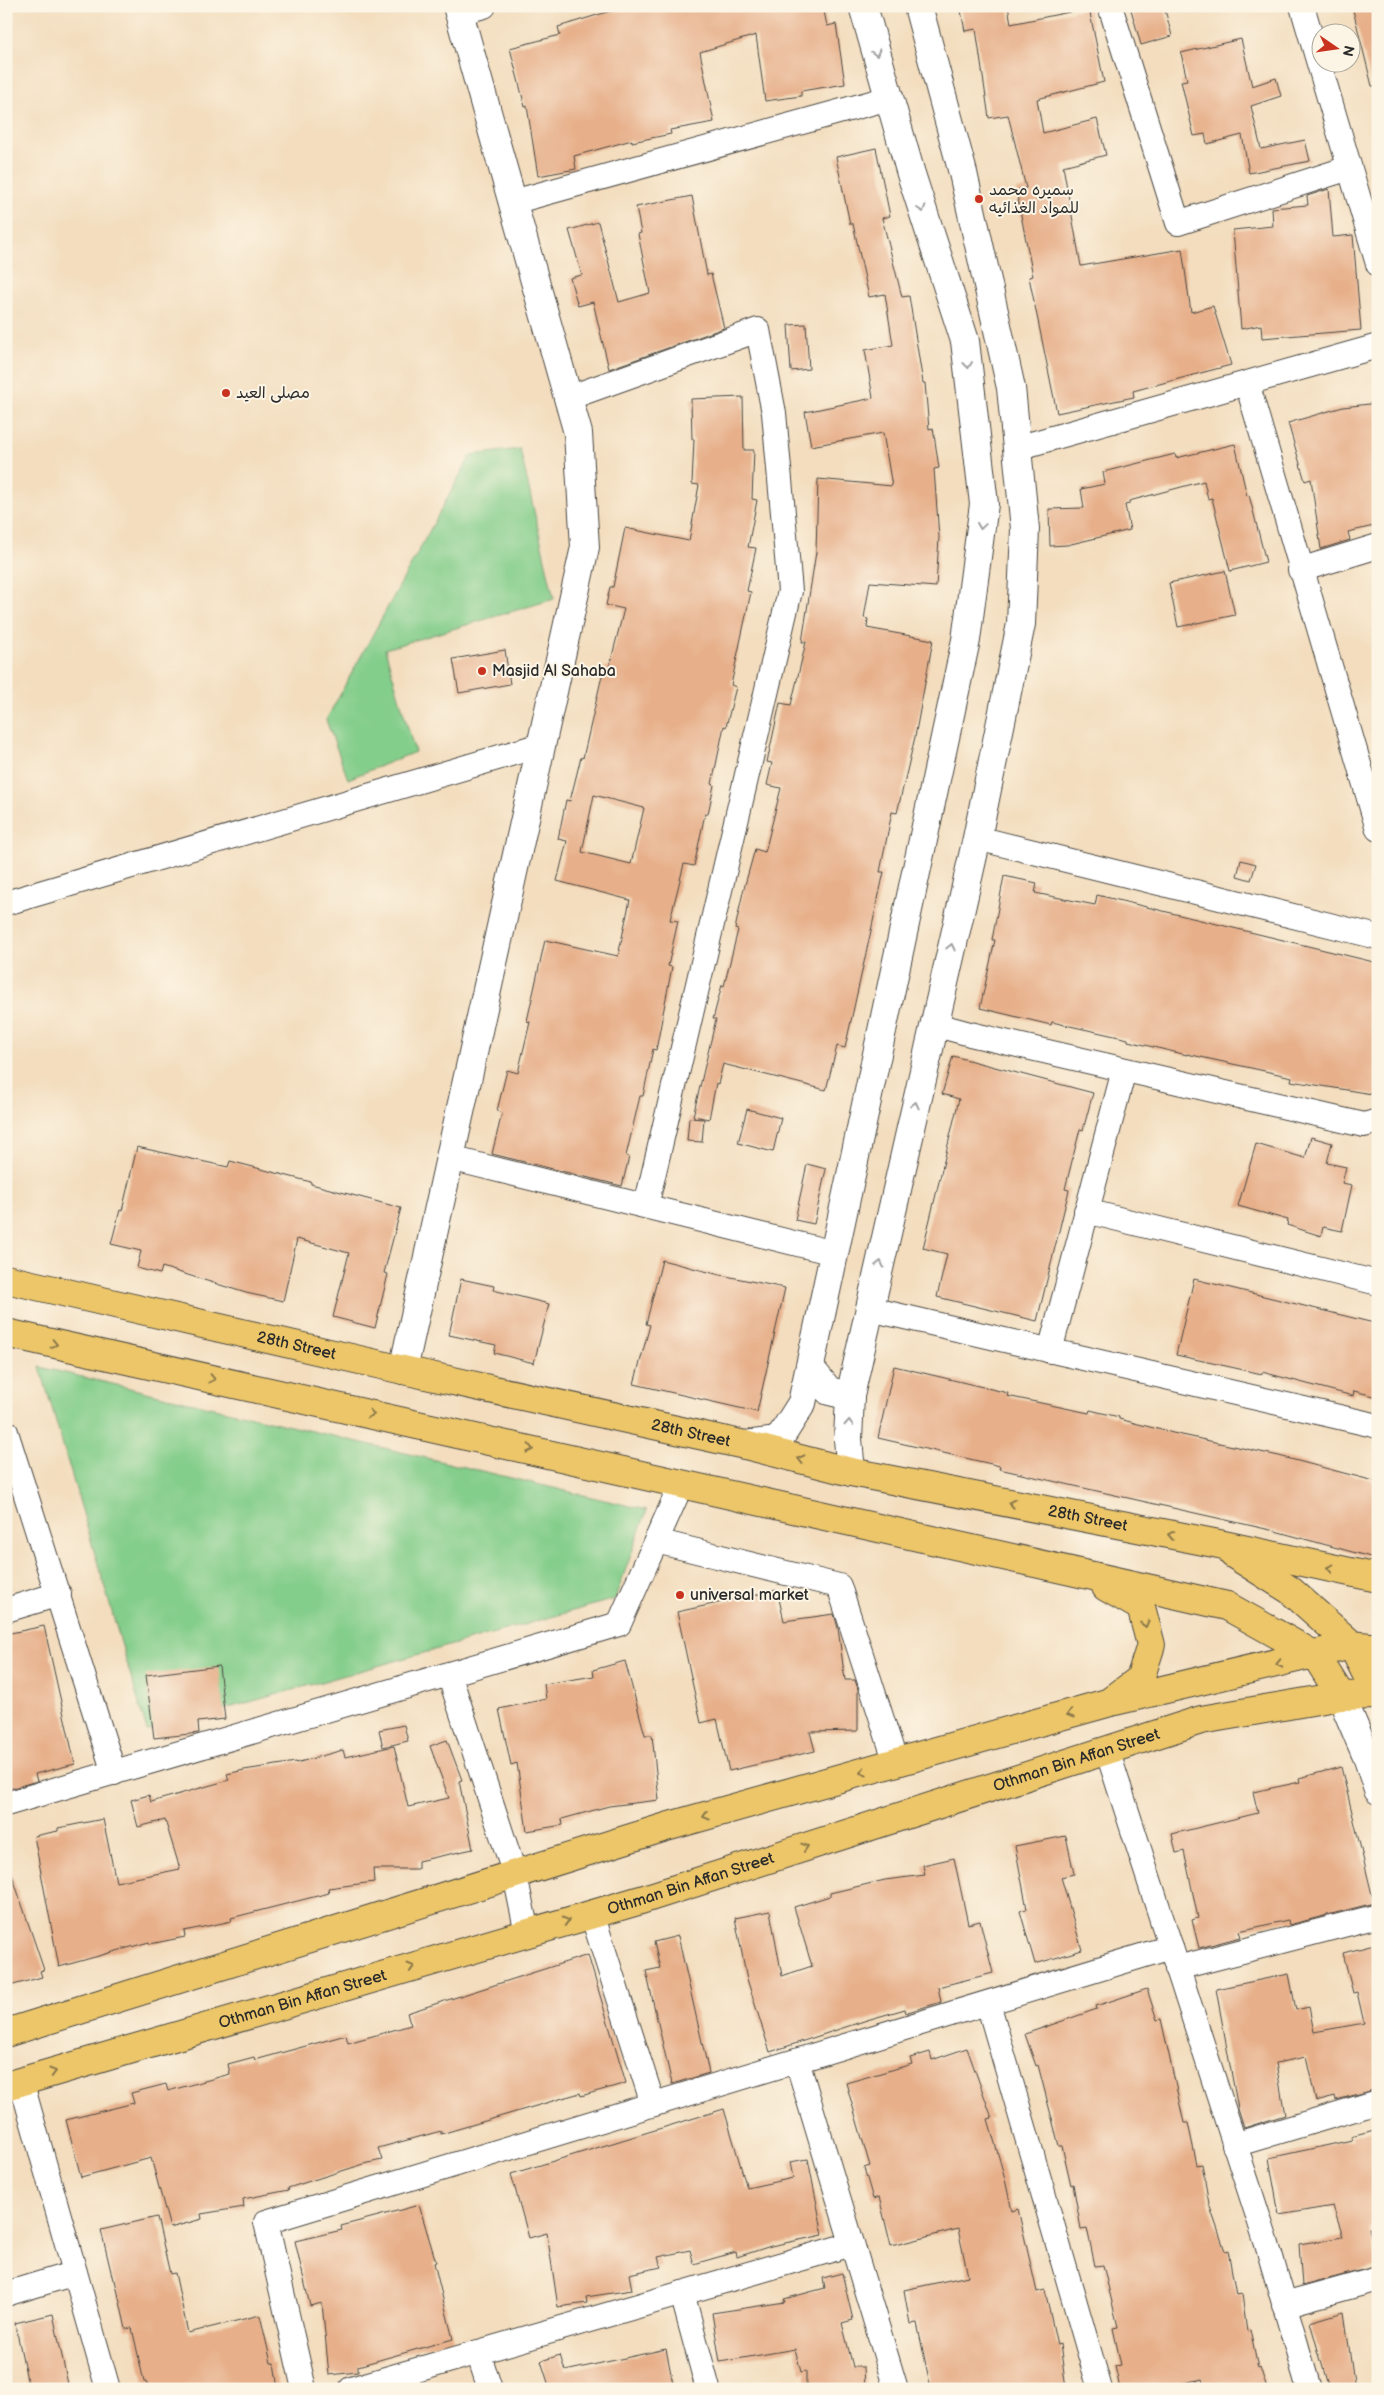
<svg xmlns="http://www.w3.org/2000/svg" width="1384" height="2395" font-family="'Balsamiq Sans','Playpen Sans Arabic',sans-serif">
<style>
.green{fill:#84ce8b;stroke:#587c5b}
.building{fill:#e7b08b;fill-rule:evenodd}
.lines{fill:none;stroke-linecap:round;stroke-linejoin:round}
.minor-casing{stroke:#494641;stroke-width:26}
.tertiary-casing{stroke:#494641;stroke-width:30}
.primary-casing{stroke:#494641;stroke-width:30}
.minor{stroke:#fff;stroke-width:24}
.tertiary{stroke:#fff;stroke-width:28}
.primary{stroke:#ecc669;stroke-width:28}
.oneway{stroke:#a0a0a0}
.oneway2{stroke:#8c784a}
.poi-dot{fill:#c8321e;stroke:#fcf5e5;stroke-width:2}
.labels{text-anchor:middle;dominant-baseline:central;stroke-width:4;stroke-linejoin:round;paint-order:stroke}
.poi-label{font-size:16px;fill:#2b2b2b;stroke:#fcf5e5;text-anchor:start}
.street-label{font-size:16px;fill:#2b2b2b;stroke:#fcf5e5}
</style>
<rect width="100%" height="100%" fill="#fcf5e5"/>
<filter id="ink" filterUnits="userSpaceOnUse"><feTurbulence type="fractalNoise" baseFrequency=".02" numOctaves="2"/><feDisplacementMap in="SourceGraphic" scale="10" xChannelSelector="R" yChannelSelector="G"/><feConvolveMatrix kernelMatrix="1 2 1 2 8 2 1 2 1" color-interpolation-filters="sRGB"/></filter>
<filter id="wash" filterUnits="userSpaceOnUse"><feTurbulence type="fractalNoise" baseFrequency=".0096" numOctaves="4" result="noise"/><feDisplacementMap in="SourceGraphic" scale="20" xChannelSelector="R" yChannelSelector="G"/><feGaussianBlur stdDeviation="1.12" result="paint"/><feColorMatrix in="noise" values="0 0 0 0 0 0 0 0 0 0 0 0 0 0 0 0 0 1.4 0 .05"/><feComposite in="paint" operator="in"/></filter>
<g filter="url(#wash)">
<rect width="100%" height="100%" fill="#f3ddbe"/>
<g class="green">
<polygon points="520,449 554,599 385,649 415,752 348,779 326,720 471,455"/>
<polygon points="40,1367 647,1510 615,1599 147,1731"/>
</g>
<g id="blocks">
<g class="building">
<polygon points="649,6 823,6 827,26 836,24 845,84 801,91 801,96 765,101 756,35 700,52 714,122 670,130 671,134 632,142 632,140 574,156 576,169 538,176 527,106 525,107 510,48 560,35 558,27 607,12"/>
<polygon points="960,6 1008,6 1011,24 1089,8 1104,82 1037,99 1043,133 1097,119 1106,155 1063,166 1081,266 1182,249 1191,312 1213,306 1231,365 1133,391 1134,397 1057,413 1029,277 1033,276 1016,190 1026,188 1008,115 989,118 976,29 965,31"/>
<polygon points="1130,6 1164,6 1172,36 1141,45"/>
<polygon points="1352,6 1378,6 1378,86 1372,86"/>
<polygon points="1241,39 1252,86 1276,78 1281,96 1251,106 1261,149 1305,140 1310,161 1249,173 1242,135 1207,144 1205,134 1194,136 1181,81 1187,80 1181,53"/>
<polygon points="876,148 890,216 882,218 902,297 909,296 923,383 925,383 929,429 933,428 939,468 934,469 939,537 936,587 870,582 864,618 868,619 867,628 933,640 915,737 897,813 892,812 880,872 884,872 845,1048 837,1046 826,1090 723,1064 718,1084 716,1083 709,1119 693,1116 716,1019 713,1019 722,985 724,986 738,930 735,929 743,892 755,849 765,852 781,788 767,785 772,763 767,762 780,703 791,705 806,642 802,642 816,552 818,479 892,486 883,433 811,446 805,412 873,398 865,350 893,345 885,294 869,297 853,224 850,224 836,157"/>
<polygon points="1329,189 1333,237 1353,235 1361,330 1262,338 1261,325 1241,329 1233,230 1273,226 1272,208 1308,205 1307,196"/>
<polygon points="692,196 707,275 711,274 724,328 609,369 593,302 578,306 570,278 582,275 569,230 598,222 619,302 650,293 638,234 641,233 636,207"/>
<polygon points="806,324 809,369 791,371 788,325"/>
<path d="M743,397L744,450H754L752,499L757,500L748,547L756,548L747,591L751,592L731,685L736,687L726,727L724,726L712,784L714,785L708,814H705L694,866L684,864L670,920L678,921L668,966L672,967L656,1050L653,1049L643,1096H640L626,1156L629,1157L622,1186L492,1154L502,1113L497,1111L507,1070L518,1073L530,1022L527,1021L545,940L618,956L630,900L557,881L567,841L558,839L566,800L570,801L581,757L583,758L604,667L609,668L624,609L606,605L610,587H613L625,528L689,541L699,485L692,484L694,439H692L691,399ZM594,795L644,808L631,864L582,852Z"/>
<polygon points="1378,403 1378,525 1348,532 1350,540 1321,549 1311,479 1305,481 1288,423 1343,407"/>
<polygon points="1235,444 1247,496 1249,495 1266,562 1230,571 1212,498 1208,499 1204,481 1129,501 1129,504 1125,505 1130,530 1067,545 1050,546 1049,509 1084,508 1081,489 1105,484 1103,472 1175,454 1176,458"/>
<polygon points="1225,571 1235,615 1178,627 1169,583"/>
<polygon points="505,650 510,684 459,693 453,659"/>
<polygon points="1241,860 1256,864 1251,880 1237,876"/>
<polygon points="1004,876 1037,883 1035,893 1095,905 1097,895 1378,963 1378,1095 1291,1081 1292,1077 1187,1054 1187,1055 1128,1041 1128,1039 1052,1022 1051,1025 980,1008 995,940 992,940"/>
<polygon points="953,1056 1093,1093 1083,1130 1080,1129 1065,1189 1069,1190 1037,1321 937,1297 947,1254 923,1248 959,1099 942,1094"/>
<polygon points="747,1109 781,1118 773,1152 738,1143"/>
<polygon points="689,1118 704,1119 702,1142 687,1141"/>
<polygon points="1311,1137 1332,1143 1327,1163 1346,1167 1342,1183 1352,1185 1342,1231 1323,1227 1321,1236 1287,1225 1288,1220 1238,1206 1256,1144 1305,1158"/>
<polygon points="137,1147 228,1167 230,1161 311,1182 311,1184 401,1208 384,1273 388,1274 375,1328 333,1317 349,1253 297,1239 283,1301 246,1293 162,1267 160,1274 137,1268 141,1251 111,1244 120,1210 122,1211"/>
<polygon points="807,1164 826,1169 814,1224 795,1220"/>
<polygon points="662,1260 716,1274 785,1288 757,1412 634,1384 650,1325 646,1324"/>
<polygon points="461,1279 494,1286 493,1290 549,1304 534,1363 494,1353 496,1345 449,1335"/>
<polygon points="1194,1279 1378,1324 1378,1397 1354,1391 1353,1396 1262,1372 1262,1374 1176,1355"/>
<polygon points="894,1366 1008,1393 1007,1396 1089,1413 1090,1410 1119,1417 1119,1419 1173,1433 1279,1456 1378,1482 1378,1559 1275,1531 999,1469 1000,1466 878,1438"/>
<polygon points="777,1590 784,1621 834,1614 838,1628 845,1680 855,1680 858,1689 858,1731 810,1732 815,1751 729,1771 717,1719 701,1723 677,1612"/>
<polygon points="44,1626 75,1764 35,1774 37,1781 6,1790 6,1634"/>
<polygon points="625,1661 645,1735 652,1735 659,1800 609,1806 562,1819 563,1825 527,1831 517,1763 511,1765 499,1709 546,1699 544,1684 594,1676 593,1670"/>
<polygon points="219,1666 225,1719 198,1722 199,1733 154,1738 146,1675"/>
<polygon points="404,1725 408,1741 383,1747 379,1730"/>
<polygon points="447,1740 462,1780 459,1781 473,1849 418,1861 418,1869 373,1869 374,1882 328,1888 329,1893 231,1918 232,1921 184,1931 185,1937 150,1944 149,1942 59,1967 34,1836 58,1831 58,1828 103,1819 116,1882 180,1869 165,1820 138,1827 131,1800 149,1795 151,1802 229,1780 227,1774 244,1770 296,1762 296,1763 343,1750 345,1757 394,1746 408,1807 449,1798 430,1746"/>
<polygon points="1341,1767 1374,1903 1289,1925 1288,1920 1239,1931 1241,1937 1199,1948 1192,1920 1198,1918 1184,1851 1176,1853 1172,1834 1258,1813 1253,1792 1300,1782 1299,1778"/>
<polygon points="1066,1836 1074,1874 1061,1877 1082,1950 1035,1964 1020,1911 1027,1909 1015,1846"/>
<polygon points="954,1858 968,1924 980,1921 993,1973 938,1987 941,2002 908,2012 906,2013 905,2009 867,2020 770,2052 747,1979 735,1918 770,1911 782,1976 812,1966 794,1907 830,1896 830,1893 885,1880 925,1875 923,1865"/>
<polygon points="6,1866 9,1866 44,1970 40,1971 42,1977 6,1987"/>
<polygon points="678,1936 709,2073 672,2084 646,1971 660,1968 654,1942"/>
<polygon points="1378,1944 1378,2089 1336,2100 1335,2096 1316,2101 1306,2057 1276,2063 1285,2115 1244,2128 1238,2109 1216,1989 1289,1974 1296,2010 1309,2007 1314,2032 1364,2023 1357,1992 1353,1993 1343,1953"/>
<polygon points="588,1955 626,2083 581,2096 580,2093 441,2134 441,2131 378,2148 382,2160 364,2164 288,2188 289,2190 243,2199 244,2207 201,2214 202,2219 170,2228 151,2158 81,2177 66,2120 134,2103 131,2093 166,2084 168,2091 230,2074 228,2064 254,2057 255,2060 346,2035 348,2043 411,2025 407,2013"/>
<polygon points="1147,1989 1157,2020 1161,2019 1184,2123 1188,2123 1197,2165 1202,2164 1209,2204 1225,2251 1228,2250 1236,2295 1242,2294 1247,2331 1250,2330 1258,2368 1260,2367 1267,2389 1206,2389 1203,2379 1153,2389 1120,2389 1115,2366 1121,2365 1113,2328 1118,2327 1103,2265 1095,2266 1087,2228 1081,2229 1073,2184 1071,2185 1062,2146 1059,2146 1038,2065 1036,2066 1025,2034 1097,2009 1096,2006"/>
<polygon points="967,2048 992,2118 988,2119 1004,2175 1012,2211 1018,2209 1037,2292 1045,2290 1057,2345 1060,2344 1066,2389 1042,2389 1041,2384 1027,2389 931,2389 917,2323 910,2324 904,2290 968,2276 958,2229 891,2246 879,2197 873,2199 864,2168 870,2166 846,2083 912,2064 910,2058 930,2052 932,2060"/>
<polygon points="724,2109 747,2188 793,2178 790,2162 808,2159 823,2235 771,2246 737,2257 736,2252 694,2264 690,2250 658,2257 661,2267 629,2274 632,2290 586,2297 587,2303 558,2307 547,2233 529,2238 511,2174"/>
<polygon points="1378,2129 1378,2225 1369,2228 1378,2266 1302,2286 1299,2244 1343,2237 1333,2206 1279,2215 1269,2158 1352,2140 1351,2136"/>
<polygon points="419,2205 436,2262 434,2263 453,2339 358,2366 358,2372 329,2375 322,2303 310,2306 295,2241 342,2230 341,2226"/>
<polygon points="157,2217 170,2274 175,2273 188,2333 260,2315 271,2363 274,2363 278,2389 149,2389 146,2382 144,2382 132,2328 126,2329 115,2280 113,2280 101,2230"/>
<polygon points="842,2273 853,2320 842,2323 853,2367 864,2367 865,2389 806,2389 806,2371 801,2372 795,2349 720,2362 712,2313 785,2302 784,2299 825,2288 823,2278"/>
<polygon points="1344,2312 1355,2389 1329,2389 1310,2322"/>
<polygon points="53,2314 69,2389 29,2389 15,2323"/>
<polygon points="666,2349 674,2389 550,2389 541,2361 560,2355 565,2371"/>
</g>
</g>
</g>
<g filter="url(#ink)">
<use href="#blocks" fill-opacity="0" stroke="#494641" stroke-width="1"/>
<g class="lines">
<g class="minor-casing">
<g id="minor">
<polyline points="1110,6 1178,223 1349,168"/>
<polyline points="1302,6 1378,264"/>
<polyline points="459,13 484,6"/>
<polyline points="513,202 889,98"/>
<polyline points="1247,383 1378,829"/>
<polyline points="568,398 758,330 774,413 790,591 646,1206"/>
<polyline points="1017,448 1378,346"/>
<polyline points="1300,570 1378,546"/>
<polyline points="977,838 1378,937"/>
<polyline points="6,903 541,745"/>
<polyline points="933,1024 970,1034 1364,1125 1378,1121"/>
<polyline points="450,1158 834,1253"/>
<polyline points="1086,1211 1378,1283"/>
<polyline points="870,1309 1378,1426"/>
<polyline points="1050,1351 1124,1070"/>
<polyline points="6,1432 114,1773"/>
<polyline points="656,1541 839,1586 896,1763"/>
<polyline points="6,1610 59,1594"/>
<polyline points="449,1674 515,1875 527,1933"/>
<polyline points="1107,1750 1266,2241 1309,2389"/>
<polyline points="6,1804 619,1624 682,1483"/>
<polyline points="592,1914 653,2104"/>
<polyline points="1177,1968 1378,1916"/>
<polyline points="988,2003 1100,2389"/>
<polyline points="797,2061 896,2389"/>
<polyline points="21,2081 108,2389"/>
<polyline points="1234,2145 1378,2102"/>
<polyline points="682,2293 708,2389"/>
<polyline points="6,2294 75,2273"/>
<polyline points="1284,2305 1378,2279"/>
<polyline points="478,2352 490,2389"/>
<polyline points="304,2389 266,2222 1171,1947"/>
<polyline points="351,2389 852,2244"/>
</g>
</g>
<g class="tertiary-casing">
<g id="tertiary">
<polyline points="810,1368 829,1391 850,1396"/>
<polyline points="403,1370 585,547 578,433 457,6"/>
<polyline points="745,1445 778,1441 802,1403 966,640 984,504 965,341 911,174 863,6"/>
<polyline points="851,1472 848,1439 850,1396 977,838 1021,624 1025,529 1011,388 963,173 918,6"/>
<polyline points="1341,1696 1368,1759 1378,1790"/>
</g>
</g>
<g class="primary-casing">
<g id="primary">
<path id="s1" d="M6,1279L403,1370L745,1445L851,1472L1219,1544L1378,1578"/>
<polyline points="6,1333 1227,1606 1316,1656 1341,1696"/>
<polyline points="1233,1554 1290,1590 1352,1645 1377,1695"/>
<polyline points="1106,1587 1141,1607 1151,1645 1140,1679 1112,1700"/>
<polyline points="6,2033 666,1827 1107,1703 1352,1645 1378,1648"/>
<path id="s2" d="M6,2086L641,1900L1201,1720L1341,1696L1378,1695"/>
</g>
</g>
<use href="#minor" class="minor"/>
<use href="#tertiary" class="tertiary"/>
<use href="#primary" class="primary"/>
</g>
<defs><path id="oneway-chevron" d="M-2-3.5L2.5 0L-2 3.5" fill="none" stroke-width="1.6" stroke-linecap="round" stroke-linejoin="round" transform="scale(1.25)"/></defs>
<g class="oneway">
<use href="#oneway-chevron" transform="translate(876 53) rotate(74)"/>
<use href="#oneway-chevron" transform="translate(922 209) rotate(72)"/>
<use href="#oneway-chevron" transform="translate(968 365) rotate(83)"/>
<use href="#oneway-chevron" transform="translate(981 526) rotate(98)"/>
<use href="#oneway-chevron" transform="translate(951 947) rotate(-77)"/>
<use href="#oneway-chevron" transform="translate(915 1105) rotate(-77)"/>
<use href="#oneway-chevron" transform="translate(880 1264) rotate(-77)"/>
<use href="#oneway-chevron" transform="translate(849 1423) rotate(-87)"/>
</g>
<g class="oneway2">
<use href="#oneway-chevron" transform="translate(54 1344) rotate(13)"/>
<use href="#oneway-chevron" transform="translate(212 1379) rotate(13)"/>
<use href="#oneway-chevron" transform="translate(371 1414) rotate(13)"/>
<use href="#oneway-chevron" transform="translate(530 1449) rotate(13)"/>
<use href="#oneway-chevron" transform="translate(801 1459) rotate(-166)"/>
<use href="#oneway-chevron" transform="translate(1012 1503) rotate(-169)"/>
<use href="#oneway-chevron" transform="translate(1171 1535) rotate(-169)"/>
<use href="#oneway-chevron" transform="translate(1330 1568) rotate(-168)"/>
<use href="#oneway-chevron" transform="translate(1145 1624) rotate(76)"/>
<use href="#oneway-chevron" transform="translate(1279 1664) rotate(167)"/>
<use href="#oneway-chevron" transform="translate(1070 1714) rotate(164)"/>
<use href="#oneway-chevron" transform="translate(863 1772) rotate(164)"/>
<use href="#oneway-chevron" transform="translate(706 1816) rotate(164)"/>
<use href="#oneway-chevron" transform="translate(805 1847) rotate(-18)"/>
<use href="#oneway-chevron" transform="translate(566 1921) rotate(-16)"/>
<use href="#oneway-chevron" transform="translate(411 1967) rotate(-16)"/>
<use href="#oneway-chevron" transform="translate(53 2072) rotate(-16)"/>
</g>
</g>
<g class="poi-dot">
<circle cx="979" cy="199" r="5"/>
<circle cx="226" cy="393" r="5"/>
<circle cx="482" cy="671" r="5"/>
<circle cx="680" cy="1595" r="5"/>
</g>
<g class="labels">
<g class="poi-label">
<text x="989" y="190">سميره محمد<tspan x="989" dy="18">للمواد الغذائيه</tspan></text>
<text x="236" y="393">مصلى العيد</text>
<text x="492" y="671">Masjid Al Sahaba</text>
<text x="690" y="1595">universal market</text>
</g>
<g class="street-label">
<text stroke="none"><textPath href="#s1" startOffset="298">28th Street</textPath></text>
<text stroke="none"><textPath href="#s1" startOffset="702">28th Street</textPath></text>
<text stroke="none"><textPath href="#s1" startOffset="1108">28th Street</textPath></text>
<text stroke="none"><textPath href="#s2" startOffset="1119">Othman Bin Affan Street</textPath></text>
<text stroke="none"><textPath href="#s2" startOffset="714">Othman Bin Affan Street</textPath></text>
<text stroke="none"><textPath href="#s2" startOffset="309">Othman Bin Affan Street</textPath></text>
</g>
</g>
<rect width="1384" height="2395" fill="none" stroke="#fcf5e5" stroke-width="25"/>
<g transform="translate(1336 48) rotate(103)"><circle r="24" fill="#fcf5e5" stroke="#a8a49b"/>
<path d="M0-4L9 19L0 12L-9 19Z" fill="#c8321e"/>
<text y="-8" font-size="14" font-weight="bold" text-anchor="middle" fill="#2b2b2b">N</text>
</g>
</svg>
